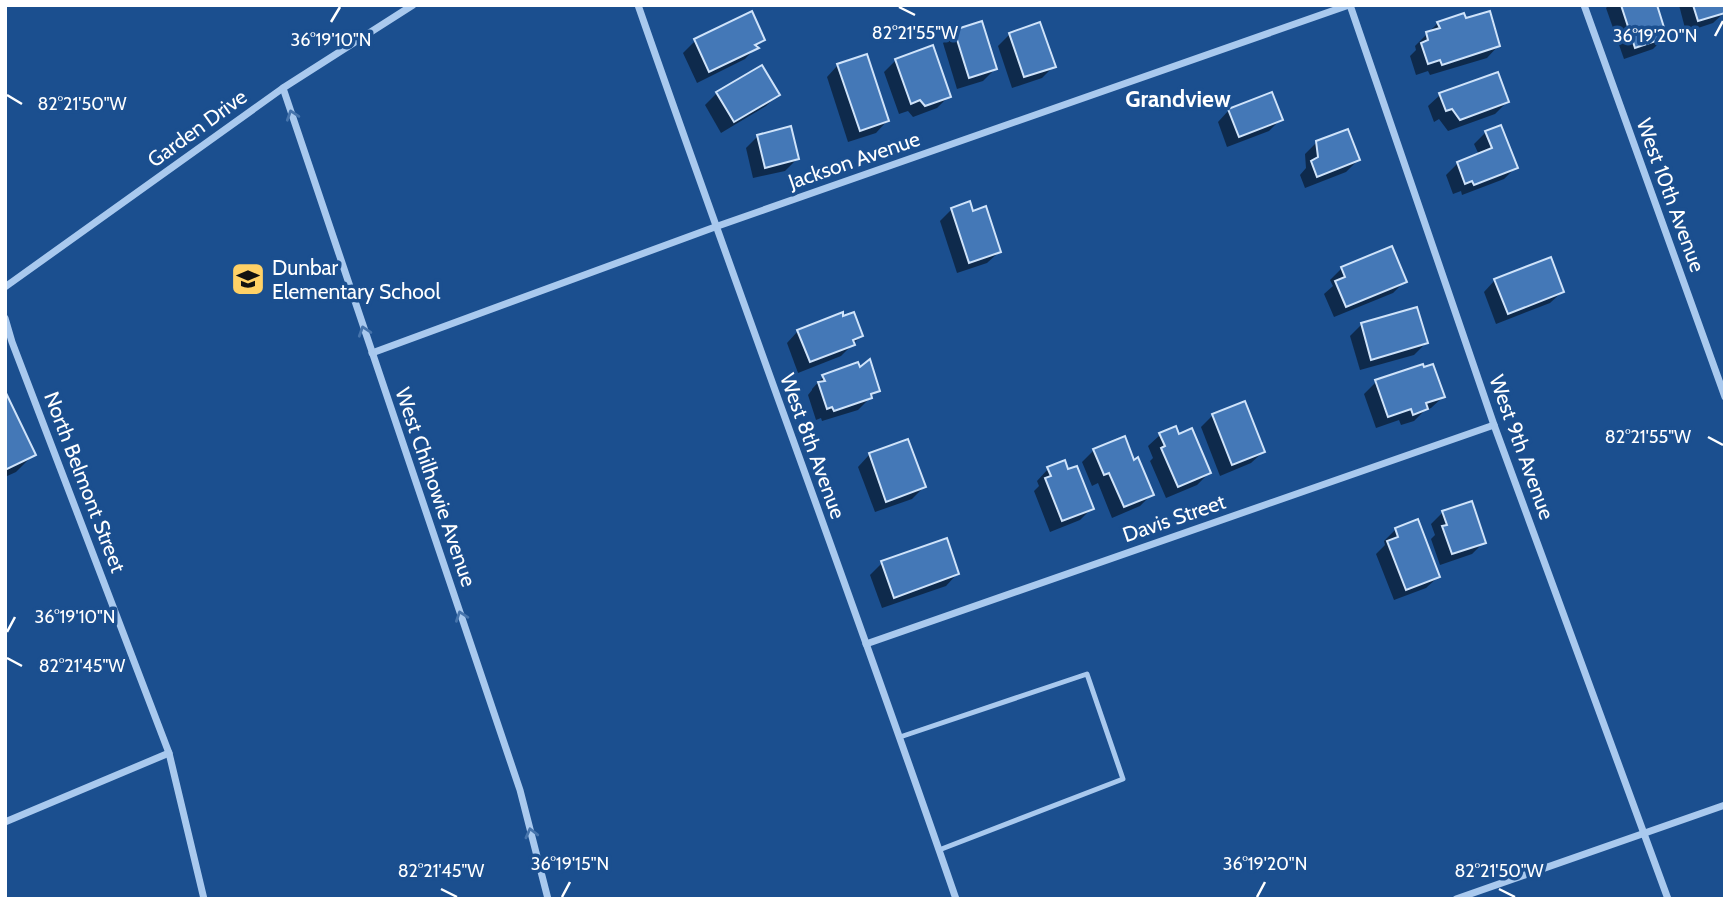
<svg xmlns="http://www.w3.org/2000/svg" width="1730" height="904" font-family="Cabin,sans-serif">
<style>
.shadow{fill:#0007}
.building{fill:#4478b7;stroke:#cfe3fa;stroke-width:2}
.lines{fill:none;stroke-linecap:round;stroke-linejoin:round}
.service{stroke:#a9c9ee;stroke-width:5}
.minor{stroke:#a9c9ee;stroke-width:7}
.oneway{stroke:#4674ac}
.ticks{fill:none;stroke:#fff;stroke-width:2.5}
.labels{text-anchor:middle;dominant-baseline:central;stroke-width:7;stroke-linejoin:round;paint-order:stroke}
.street-label{font-size:21px;fill:#fff;stroke:#1b4f8f}
.poi-label{font-size:21px;fill:#fff;stroke:#1b4f8f;text-anchor:start}
.neighbourhood-label{font-size:23px;font-weight:bold;fill:#fff;stroke:#1b4f8f}
.ticks-label{font-size:18px;text-anchor:middle;fill:#fff;stroke:#1b4f8f;stroke-width:7;stroke-linejoin:round;paint-order:stroke}
</style>
<rect width="100%" height="100%" fill="#1b4f8f"/>
<g class="shadow">
<polygon points="1609,5 1655,5 1665,37 1653,49 1624,59 1606,8"/>
<polygon points="1679,5 1723,5 1725,12 1713,23 1686,32"/>
<polygon points="751,14 763,40 745,59 697,83 683,53 695,41"/>
<polygon points="1464,21 1498,46 1487,58 1430,75 1428,71 1416,75 1410,56 1416,50 1415,46 1438,23"/>
<polygon points="955,32 995,69 983,81 957,89 943,43"/>
<polygon points="1010,34 1054,66 1042,78 1012,88 998,46"/>
<polygon points="896,60 949,96 937,108 913,117 908,111 899,114 884,72"/>
<polygon points="838,65 887,121 876,133 848,142 827,77"/>
<polygon points="762,67 778,95 766,106 721,133 705,105 717,93"/>
<polygon points="1440,95 1507,102 1495,114 1448,131 1439,119 1434,122 1428,106"/>
<polygon points="1229,110 1281,119 1269,131 1227,147 1218,122"/>
<polygon points="1486,132 1516,167 1504,179 1462,195 1461,191 1453,194 1446,175 1458,163 1479,155 1474,144"/>
<polygon points="758,136 797,159 785,171 753,178 746,148"/>
<polygon points="1317,142 1358,160 1346,172 1305,188 1300,175 1306,168 1305,154"/>
<polygon points="952,209 972,213 999,252 987,263 957,273 940,221"/>
<polygon points="1342,268 1405,281 1393,293 1334,317 1324,294 1333,286 1330,280"/>
<polygon points="1495,280 1562,292 1550,303 1496,324 1484,292"/>
<polygon points="1362,324 1426,343 1414,355 1360,370 1350,336"/>
<polygon points="798,331 861,336 841,356 798,373 787,343"/>
<polygon points="823,377 878,390 858,410 822,421 821,418 816,420 808,395 812,390 812,389"/>
<polygon points="1376,382 1443,397 1431,408 1424,411 1414,421 1401,425 1399,420 1376,428 1364,394"/>
<polygon points="5,395 34,454 16,472 5,477"/>
<polygon points="1213,415 1263,452 1251,463 1220,476 1201,427"/>
<polygon points="1160,435 1209,473 1197,485 1166,498 1150,461 1153,458 1148,446"/>
<polygon points="907,441 924,487 912,499 875,512 858,467 869,455"/>
<polygon points="1094,450 1134,463 1152,494 1140,506 1112,518 1098,483 1092,486 1082,462"/>
<polygon points="1048,469 1092,508 1080,520 1050,532 1034,491 1039,486 1037,481"/>
<polygon points="1443,512 1484,542 1472,554 1440,565 1431,539 1435,535 1431,524"/>
<polygon points="1396,529 1438,577 1426,588 1394,600 1376,554 1385,545 1384,541"/>
<polygon points="882,563 957,574 946,586 882,608 870,575"/>
</g>
<g class="building">
<polygon points="1621,5 1657,5 1667,37 1635,48"/>
<polygon points="1693,5 1725,5 1725,13 1698,21"/>
<polygon points="752,11 765,40 755,45 759,48 709,72 694,39"/>
<polygon points="1490,11 1500,46 1442,65 1440,60 1428,64 1421,43 1428,40 1426,32 1440,28 1437,22 1464,13 1466,18"/>
<polygon points="982,21 997,69 969,78 954,30"/>
<polygon points="1040,22 1056,67 1024,77 1009,33"/>
<polygon points="933,45 951,97 925,106 920,100 911,104 895,59"/>
<polygon points="867,54 889,121 860,131 837,64"/>
<polygon points="762,65 780,95 734,122 716,92"/>
<polygon points="1498,72 1509,102 1460,120 1452,109 1446,111 1439,93"/>
<polygon points="1272,92 1283,120 1239,137 1228,109"/>
<polygon points="1501,125 1518,168 1474,185 1472,181 1465,184 1457,162 1492,148 1485,131"/>
<polygon points="791,126 799,159 765,168 757,135"/>
<polygon points="1348,129 1360,160 1317,177 1311,161 1318,157 1316,141"/>
<polygon points="970,201 973,211 986,206 1001,252 969,263 951,208"/>
<polygon points="1392,246 1407,282 1346,307 1335,281 1345,277 1341,267"/>
<polygon points="1551,257 1564,292 1508,314 1494,279"/>
<polygon points="1417,307 1428,343 1371,360 1361,323"/>
<polygon points="843,312 843,316 854,312 863,336 853,340 855,345 810,362 797,330"/>
<polygon points="870,359 880,391 871,394 872,398 834,411 832,407 827,409 818,382 825,381 822,375 858,362 860,367"/>
<polygon points="1423,364 1424,367 1433,364 1445,397 1426,403 1428,409 1413,415 1411,409 1388,417 1375,380"/>
<polygon points="5,391 36,455 5,470"/>
<polygon points="1245,401 1265,452 1232,465 1212,414"/>
<polygon points="1176,426 1179,434 1192,428 1211,473 1178,487 1161,448 1165,446 1159,433"/>
<polygon points="1125,436 1134,460 1138,457 1154,495 1124,507 1109,473 1104,475 1093,449"/>
<polygon points="908,439 926,487 886,502 869,453"/>
<polygon points="1065,460 1068,469 1077,466 1094,509 1062,521 1045,478 1051,476 1047,467"/>
<polygon points="1472,501 1486,543 1452,554 1442,526 1447,525 1442,511"/>
<polygon points="1418,519 1440,577 1406,590 1387,541 1398,537 1395,528"/>
<polygon points="947,538 959,574 894,598 881,561"/>
</g>
<g class="lines">
<polyline class="service" points="900,737 1087,674 1123,779 939,850"/>
<g class="minor">
<path d="M638,5C742,304 853,600 956,899"/>
<polyline points="1350,5 1494,425 1668,899"/>
<polyline points="1584,5 1725,397"/>
<polyline points="283,88 520,790 548,899"/>
<polyline points="5,287 283,88 413,5"/>
<polyline points="5,318 12,342 169,753 204,899"/>
<polyline points="372,353 715,227 1349,5"/>
<polyline points="866,644 1494,425"/>
<polyline points="5,822 169,753"/>
<polyline points="1456,899 1725,805"/>
</g>
</g>
<defs><path id="oneway-chevron" d="M-2-3.5L2.5 0L-2 3.5" fill="none" stroke-width="1.6" stroke-linecap="round" stroke-linejoin="round" transform="scale(1.75)"/></defs>
<g class="oneway">
<use href="#oneway-chevron" transform="translate(292 115) rotate(-108)"/>
<use href="#oneway-chevron" transform="translate(364 331) rotate(-108)"/>
<use href="#oneway-chevron" transform="translate(461 616) rotate(-109)"/>
<use href="#oneway-chevron" transform="translate(531 833) rotate(-104)"/>
</g>
<path class="ticks" d="M899,7L915,15M331,22L340,7M1715,36L1723,21M7,95L22,104M1708,437L1723,445M7,632L15,617M7,658L22,666M441,889L457,897M1499,889L1515,897M562,897L570,882M1257,897L1265,882"/>
<defs>
<g id="school-square" transform="scale(1.75)"><rect x="-9" y="-9" width="18" height="18" rx="4" fill="#ffd166" stroke="#1b4f8f"/><path d="M0-5L7-2L0 1L-7-2ZM-4 1L0 2.5L4 1V4Q0 6-4 4Z" fill="#111"/></g>
</defs>
<g fill-rule="evenodd">
<use href="#school-square" x="248" y="279"/>
</g>
<g class="labels">
<g class="street-label">
<text transform="translate(197 128) rotate(-36)">Garden Drive</text>
<text transform="translate(854 160) rotate(-19)">Jackson Avenue</text>
<text transform="translate(1671 195) rotate(70)">West 10th Avenue</text>
<text transform="translate(813 446) rotate(70)">West 8th Avenue</text>
<text transform="translate(1522 447) rotate(70)">West 9th Avenue</text>
<text transform="translate(85 482) rotate(69)">North Belmont Street</text>
<text transform="translate(436 487) rotate(71)">West Chilhowie Avenue</text>
<text transform="translate(1174 518) rotate(-19)">Davis Street</text>
</g>
<g class="poi-label">
<text x="272" y="267">Dunbar<tspan x="272" dy="24">Elementary School</tspan></text>
</g>
<g class="neighbourhood-label">
<text x="1178" y="99">Grandview</text>
</g>
</g>
<g class="ticks-label">
<text x="915" y="39">82°21'55"W</text>
<text x="1655" y="42">36°19'20"N</text>
<text x="331" y="46">36°19'10"N</text>
<text x="82" y="110">82°21'50"W</text>
<text x="1648" y="443">82°21'55"W</text>
<text x="75" y="623">36°19'10"N</text>
<text x="82" y="672">82°21'45"W</text>
<text x="570" y="870">36°19'15"N</text>
<text x="1265" y="870">36°19'20"N</text>
<text x="441" y="877">82°21'45"W</text>
<text x="1499" y="877">82°21'50"W</text>
</g>
<rect width="1730" height="904" fill="none" stroke="#ffffff" stroke-width="14"/>
</svg>
